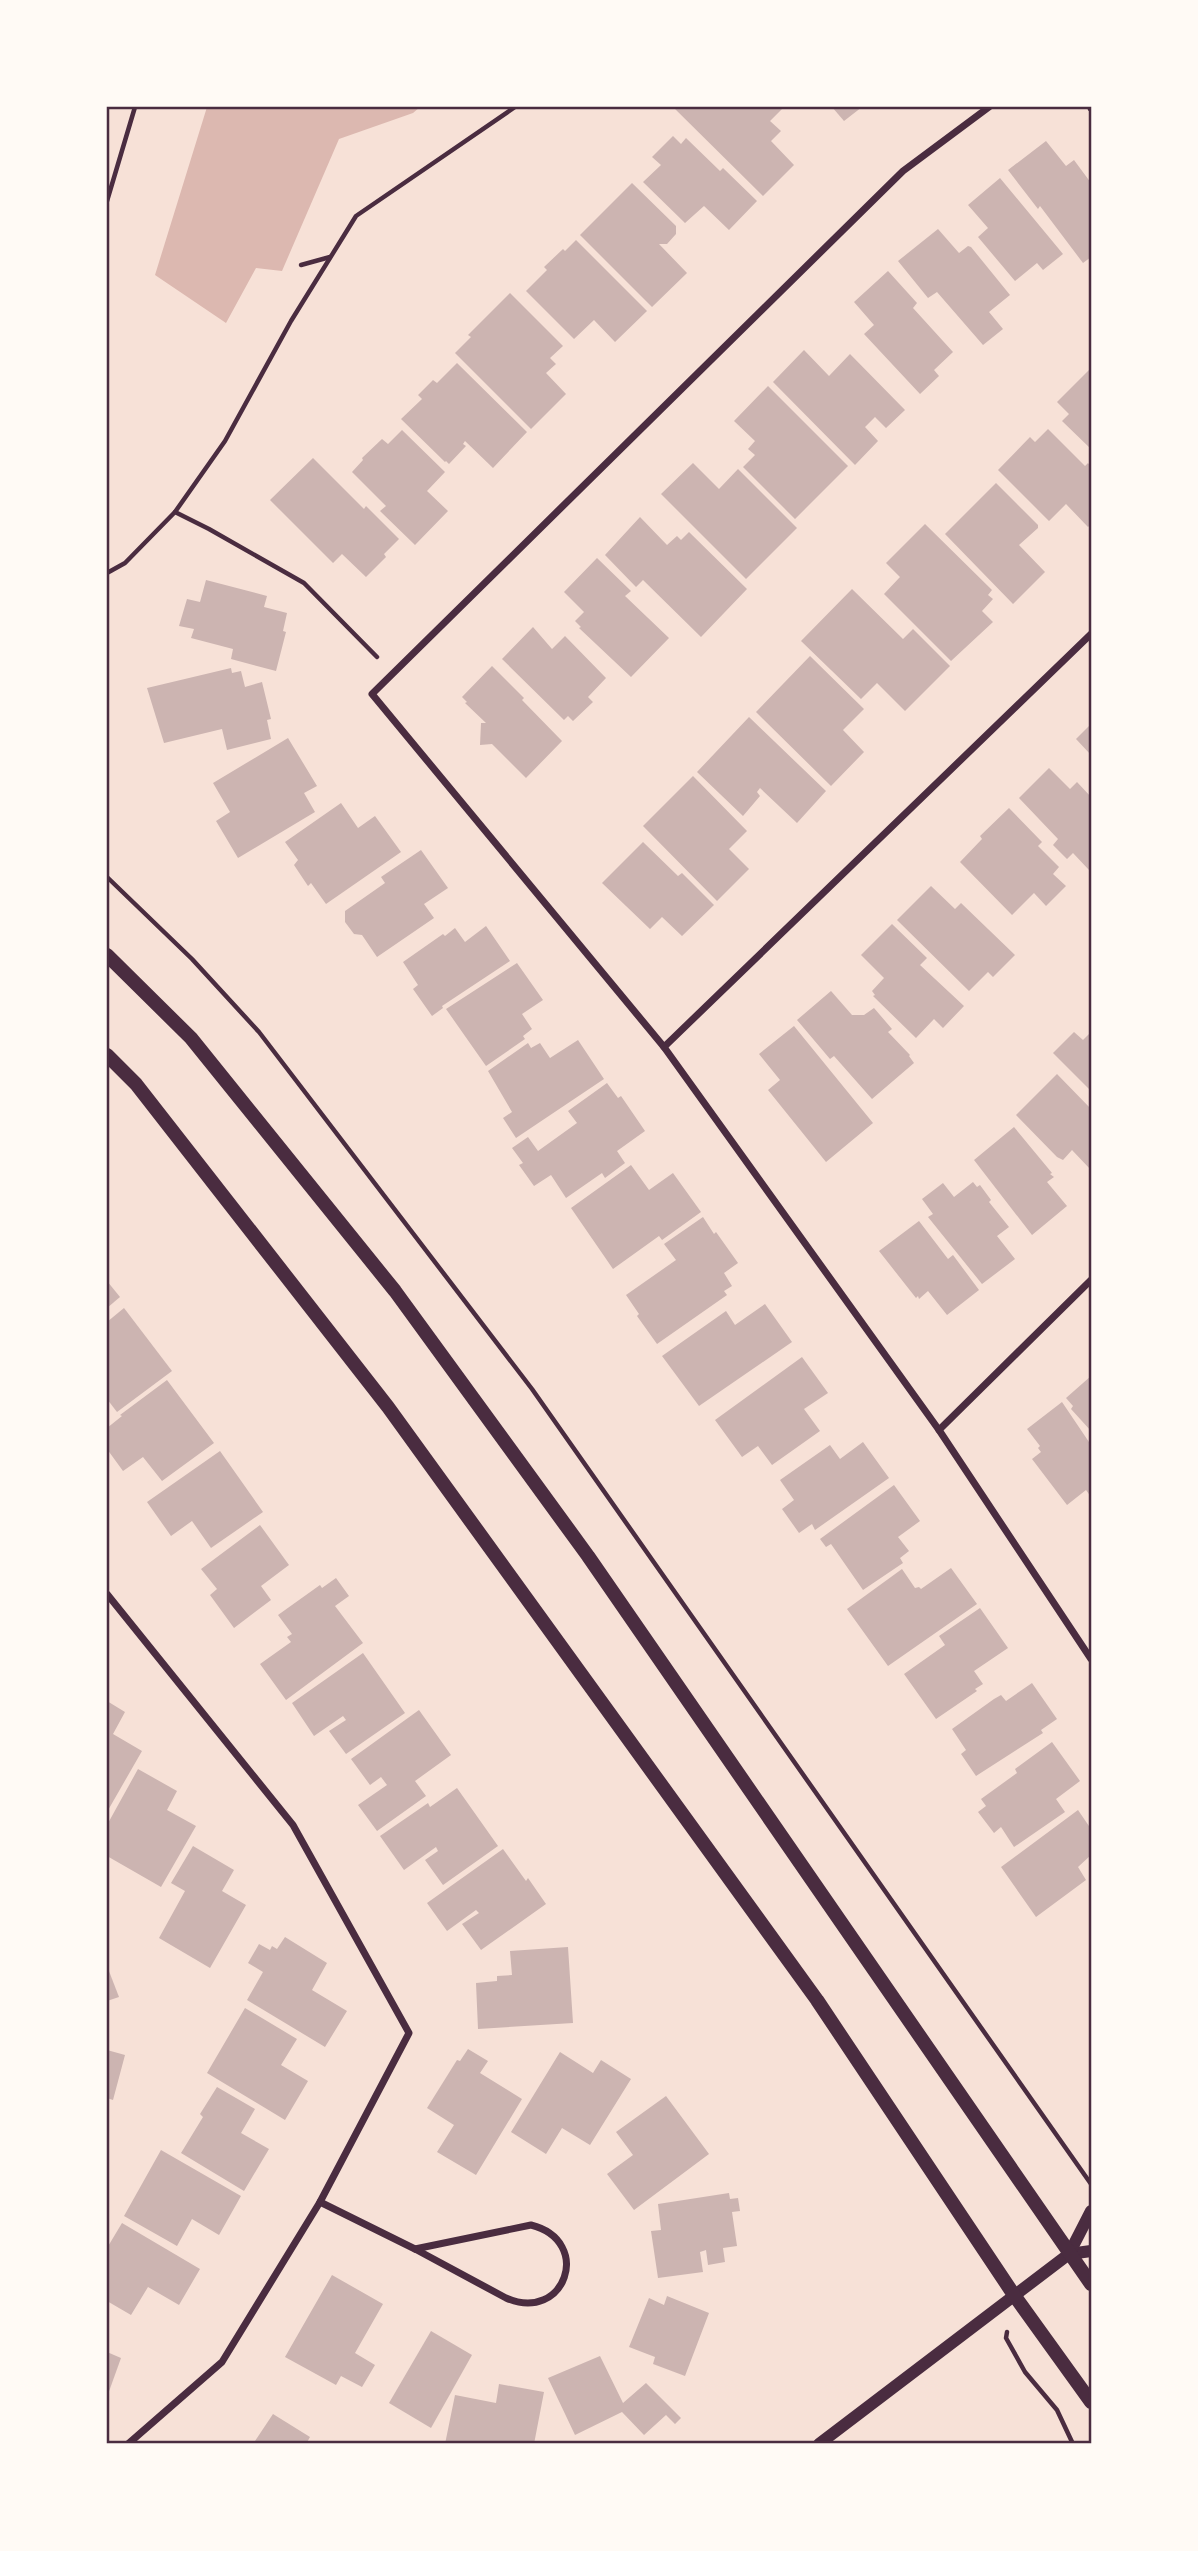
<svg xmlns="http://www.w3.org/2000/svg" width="1198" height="2551" font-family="'PT Sans Narrow',sans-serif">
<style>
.water{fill:#dcb8b0}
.building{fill:#ccb4b1}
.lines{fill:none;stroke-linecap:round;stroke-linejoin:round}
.path{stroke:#4a2c40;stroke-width:4.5}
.minor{stroke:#4a2c40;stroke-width:7}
.tertiary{stroke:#4a2c40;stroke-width:12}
.secondary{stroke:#4a2c40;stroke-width:14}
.neatline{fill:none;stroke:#4a2c40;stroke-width:2.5}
</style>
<rect width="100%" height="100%" fill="#f7e1d7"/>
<polygon class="water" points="207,107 420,107 413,113 339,139 282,271 256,268 226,323 155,275"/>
<g class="building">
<polygon points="673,107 780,107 782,109 770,121 781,131 771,141 794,165 763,196"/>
<polygon points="832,107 862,107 844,121"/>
<polygon points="673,136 681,144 686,138 720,171 723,168 757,201 729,230 704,206 685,223 643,182 661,165 652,157"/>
<polygon points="1046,141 1066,166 1074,160 1091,183 1091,257 1083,263 1040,206 1038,209 1008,170"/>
<polygon points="1000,178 1063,254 1043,270 1037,263 1015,281 978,237 988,228 968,205"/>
<polygon points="632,183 676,226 676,234 667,244 659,244 687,273 652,307 580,235"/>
<polygon points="938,229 959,253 968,246 971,247 1010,295 989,312 1003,329 983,345 937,292 928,298 898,261"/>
<polygon points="576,240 647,311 615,342 594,320 574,339 526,291 547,270 544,267 563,249 565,251"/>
<polygon points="888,271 917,303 913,308 953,352 934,370 939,376 920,394 864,334 874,325 854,302"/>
<polygon points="510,293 563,346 550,358 556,364 546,373 566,394 531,429 455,353 471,337 468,335"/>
<polygon points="804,350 829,376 850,354 905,410 886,428 875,417 865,427 878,441 855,465 773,382"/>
<polygon points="457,363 527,432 493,468 465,441 463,444 466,446 449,464 446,461 445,462 401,419 422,399 418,395 433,380 437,383"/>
<polygon points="1091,368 1091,449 1062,421 1069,414 1057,402"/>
<polygon points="768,386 848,466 795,519 743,467 755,455 748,449 755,441 734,421"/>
<polygon points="1048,429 1085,466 1088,463 1091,467 1091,524 1088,527 1066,504 1049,521 998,470 1030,437 1035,442"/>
<polygon points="402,430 445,472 427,491 448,511 415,545 380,511 386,506 352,472 363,460 362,458 382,439 388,444"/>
<polygon points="313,458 364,509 366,506 399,539 384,554 386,557 366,577 342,554 333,563 270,500"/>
<polygon points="693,463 719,489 738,469 797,528 746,579 661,494"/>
<polygon points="996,483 1038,525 1038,528 1019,545 1045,572 1013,604 945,534"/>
<polygon points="640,517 667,545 677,536 681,540 689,532 747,589 701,637 643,580 636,587 605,555"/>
<polygon points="925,524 992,590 988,595 993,599 982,611 993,622 951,661 884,594 900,577 886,563"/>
<polygon points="597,558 631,591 625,596 669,638 631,677 579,628 581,627 575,621 584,612 564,592"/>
<polygon points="206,580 267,596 264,607 287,613 283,631 286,632 276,671 231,659 233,649 191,638 194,629 179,626 187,599 200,602"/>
<polygon points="852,589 903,639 913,629 950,666 905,711 877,683 861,699 801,641"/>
<polygon points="533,627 552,649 565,636 606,678 588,697 593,702 573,721 568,716 564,720 502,659"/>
<polygon points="810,656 864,709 843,730 864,752 831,786 756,712"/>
<polygon points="492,666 524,698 522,700 562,741 526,778 492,744 480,745 481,723 486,723 465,703 467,702 462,697"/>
<polygon points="231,668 232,673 241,671 245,687 262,682 271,719 267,720 271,739 227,750 222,729 164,743 147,688"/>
<polygon points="749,717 826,791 797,823 760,788 757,792 760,796 743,816 697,772"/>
<polygon points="1091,724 1091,755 1076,739"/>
<polygon points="288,738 317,786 304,793 315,812 238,858 216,821 230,812 213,783"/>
<polygon points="1049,768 1070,789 1077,782 1091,797 1091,867 1089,870 1073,853 1067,859 1053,845 1058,839 1019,798"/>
<polygon points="693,776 747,831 729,849 749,869 717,901 643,826"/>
<polygon points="341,803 358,828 375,816 401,852 326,904 311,883 308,886 294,865 298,860 285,842"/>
<polygon points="1009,808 1042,842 1038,846 1059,867 1053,874 1066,886 1046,906 1034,893 1012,915 960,862 982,839 980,836"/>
<polygon points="643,842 678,876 682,873 714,905 682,936 662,917 650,929 602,883"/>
<polygon points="421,850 448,888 424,904 434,918 377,957 362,935 354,934 345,922 345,911 385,883 381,877"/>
<polygon points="931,886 955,909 961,903 1015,955 993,977 988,972 969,991 897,920"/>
<polygon points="892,924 927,958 920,965 964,1006 943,1028 934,1019 916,1038 873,996 875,995 872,991 884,978 861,955"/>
<polygon points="486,926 510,961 442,1006 443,1008 432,1016 413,989 418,985 403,962 443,934 445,936 455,928 465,942"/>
<polygon points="517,963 543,1000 522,1014 532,1029 523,1036 525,1039 486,1066 446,1009"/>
<polygon points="831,991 852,1015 864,1015 874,1008 892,1029 888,1032 910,1055 909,1056 914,1063 872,1099 834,1056 830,1059 797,1020"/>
<polygon points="794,1026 873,1123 826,1162 768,1090 780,1080 759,1054"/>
<polygon points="1074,1032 1083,1040 1091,1032 1091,1091 1053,1053"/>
<polygon points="578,1040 604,1079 516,1138 503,1118 512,1112 488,1071 528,1043 531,1048 540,1043 550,1058"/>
<polygon points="1057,1074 1091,1109 1091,1170 1072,1150 1063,1160 1057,1157 1016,1115"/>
<polygon points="607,1083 618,1098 621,1096 645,1131 617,1151 625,1163 605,1178 602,1173 566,1198 551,1175 534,1186 519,1165 523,1163 512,1148 528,1137 538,1151 577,1123 568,1111"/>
<polygon points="1014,1127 1052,1173 1050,1174 1054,1177 1047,1182 1067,1206 1032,1235 974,1160"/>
<polygon points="631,1165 649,1190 673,1173 701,1212 662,1240 659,1236 613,1269 571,1208"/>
<polygon points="973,1182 977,1187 980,1185 991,1200 989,1202 1009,1227 997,1236 1015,1259 982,1284 928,1217 933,1214 922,1199 943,1183 954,1197"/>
<polygon points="703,1217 714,1234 716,1232 738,1263 724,1273 732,1286 724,1291 727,1295 657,1344 637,1316 639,1314 626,1295 676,1260 664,1244"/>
<polygon points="919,1221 948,1259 953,1255 979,1290 947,1315 928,1291 919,1299 918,1296 916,1298 879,1251"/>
<polygon points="107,1281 120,1297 107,1308"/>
<polygon points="765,1304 792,1342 699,1406 662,1356 726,1311 735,1325"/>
<polygon points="124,1308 172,1371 117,1412 107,1399 107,1322"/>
<polygon points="802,1357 828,1393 804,1409 820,1431 772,1465 758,1446 742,1457 715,1420"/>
<polygon points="1091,1376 1091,1431 1071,1409 1073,1406 1066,1398"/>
<polygon points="167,1380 214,1443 162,1481 143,1457 123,1471 107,1449 107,1428 122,1416 120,1415"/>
<polygon points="1062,1402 1091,1445 1091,1497 1086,1490 1067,1505 1032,1459 1041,1452 1038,1448 1040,1446 1027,1429"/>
<polygon points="863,1442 889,1478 815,1530 812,1524 799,1533 782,1509 794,1500 780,1480 830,1445 840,1459"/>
<polygon points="220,1451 263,1512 211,1548 192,1521 171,1536 147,1502"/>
<polygon points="894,1485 920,1521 898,1537 909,1551 900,1558 903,1563 863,1590 831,1544 826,1547 820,1539"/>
<polygon points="260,1525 289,1565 261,1586 271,1600 234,1628 210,1595 217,1589 201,1569"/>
<polygon points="951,1568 977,1604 888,1666 847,1609 902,1569 915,1588 919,1587 921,1589"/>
<polygon points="336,1578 349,1596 335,1606 363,1643 286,1700 260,1664 291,1642 287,1637 292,1634 278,1615 320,1585 322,1588"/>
<polygon points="980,1608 1008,1648 974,1671 983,1684 975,1689 977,1691 936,1719 904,1674 945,1645 939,1636"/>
<polygon points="363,1653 405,1713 346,1754 329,1731 346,1720 343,1716 314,1736 292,1703"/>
<polygon points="1032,1683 1057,1719 1041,1730 1043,1733 976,1776 961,1754 966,1750 952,1729 994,1699 1001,1695 1006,1701"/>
<polygon points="107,1701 125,1712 113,1734 142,1751 107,1812"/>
<polygon points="419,1710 451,1755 415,1781 426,1796 377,1831 358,1805 387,1785 381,1777 370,1785 351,1759"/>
<polygon points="1052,1742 1080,1781 1056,1799 1065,1812 1014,1847 1001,1827 994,1833 978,1812 986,1806 981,1799 1017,1773 1015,1769"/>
<polygon points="138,1769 177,1791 167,1810 196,1826 161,1887 107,1856 107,1825"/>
<polygon points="457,1788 498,1846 443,1885 425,1860 438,1851 436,1847 404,1870 380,1836 428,1803 430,1807"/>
<polygon points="1078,1810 1091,1829 1091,1855 1078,1867 1086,1880 1036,1917 1001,1867"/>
<polygon points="193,1846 234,1870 222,1891 246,1905 210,1968 159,1938 185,1891 171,1883"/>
<polygon points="503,1849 526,1881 528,1878 546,1904 481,1950 462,1924 479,1913 476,1910 447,1931 427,1903"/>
<polygon points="285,1937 327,1963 312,1990 347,2011 325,2047 247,2000 263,1972 248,1963 259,1944 270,1950 272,1946 277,1949"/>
<polygon points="568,1947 573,2023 478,2029 476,1983 497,1981 497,1976 512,1975 510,1951"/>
<polygon points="107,1966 119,1997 107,2001"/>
<polygon points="245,2008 297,2039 281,2065 308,2081 285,2120 207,2073"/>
<polygon points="468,2049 488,2061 480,2073 522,2099 476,2175 437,2152 454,2125 427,2108 457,2060 460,2061"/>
<polygon points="107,2050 125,2055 113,2100 107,2098"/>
<polygon points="560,2052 593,2073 601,2060 631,2079 590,2145 562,2128 546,2154 511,2132"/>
<polygon points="217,2087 255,2109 241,2133 269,2149 244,2191 181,2153 203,2117 200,2114"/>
<polygon points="666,2096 709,2154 634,2210 607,2174 633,2155 616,2132"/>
<polygon points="161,2150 241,2196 219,2235 192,2219 177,2246 124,2216"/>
<polygon points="729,2193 730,2199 738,2198 740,2211 732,2212 737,2246 723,2248 725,2262 708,2265 706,2250 700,2252 703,2272 658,2278 651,2231 661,2230 658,2204"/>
<polygon points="122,2223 200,2269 179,2305 148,2287 131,2315 107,2301 107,2248"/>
<polygon points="332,2275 383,2304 355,2353 375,2365 362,2387 341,2376 336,2385 285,2357"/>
<polygon points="667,2296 709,2313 685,2376 653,2364 655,2357 629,2347 649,2298 664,2305"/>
<polygon points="431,2331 472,2355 431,2428 389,2403"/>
<polygon points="107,2352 121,2358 107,2397"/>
<polygon points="600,2356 623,2403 646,2383 681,2418 675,2424 666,2415 644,2435 622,2412 575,2435 548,2378"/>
<polygon points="499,2384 544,2392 534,2444 445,2444 455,2395 496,2403"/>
<polygon points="273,2414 310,2437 306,2444 253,2444"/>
</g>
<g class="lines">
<g class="path">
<polyline points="107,201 135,107"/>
<polyline points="301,265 330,257"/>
<polyline points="175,512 209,529 304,583 377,657"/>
<polyline points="107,573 125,563 175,512 225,441 291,321 356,216 515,107"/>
<polyline points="107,877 192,959 259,1032 532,1389 1091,2184"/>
<polyline points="1007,2332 1006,2338 1025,2372 1057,2410 1073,2444"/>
</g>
<g class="minor">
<polyline points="989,107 903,171 372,694 664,1047 939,1430 1091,1659"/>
<polyline points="1091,107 1091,108"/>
<polyline points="664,1047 1091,634"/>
<polyline points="939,1430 1091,1280"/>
<polyline points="107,1594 293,1825 409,2033 320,2202 222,2362 128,2444"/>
<polyline points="320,2202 415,2249"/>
<path d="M531,2225C594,2241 565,2324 506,2298L415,2249Z"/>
</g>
<g class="tertiary">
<polyline points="1069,2254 1091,2251"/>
<polyline points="819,2444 1069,2254 1091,2211"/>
</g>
<g class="secondary">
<polyline points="107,955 191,1038 395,1291 588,1556 1091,2284"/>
<polyline points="107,1055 136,1084 388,1407 817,2000 1014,2295 1091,2402"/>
</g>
</g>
<rect width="1198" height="2551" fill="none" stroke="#fffaf5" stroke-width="217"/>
<rect x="108" y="108" width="982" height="2334" class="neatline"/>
</svg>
